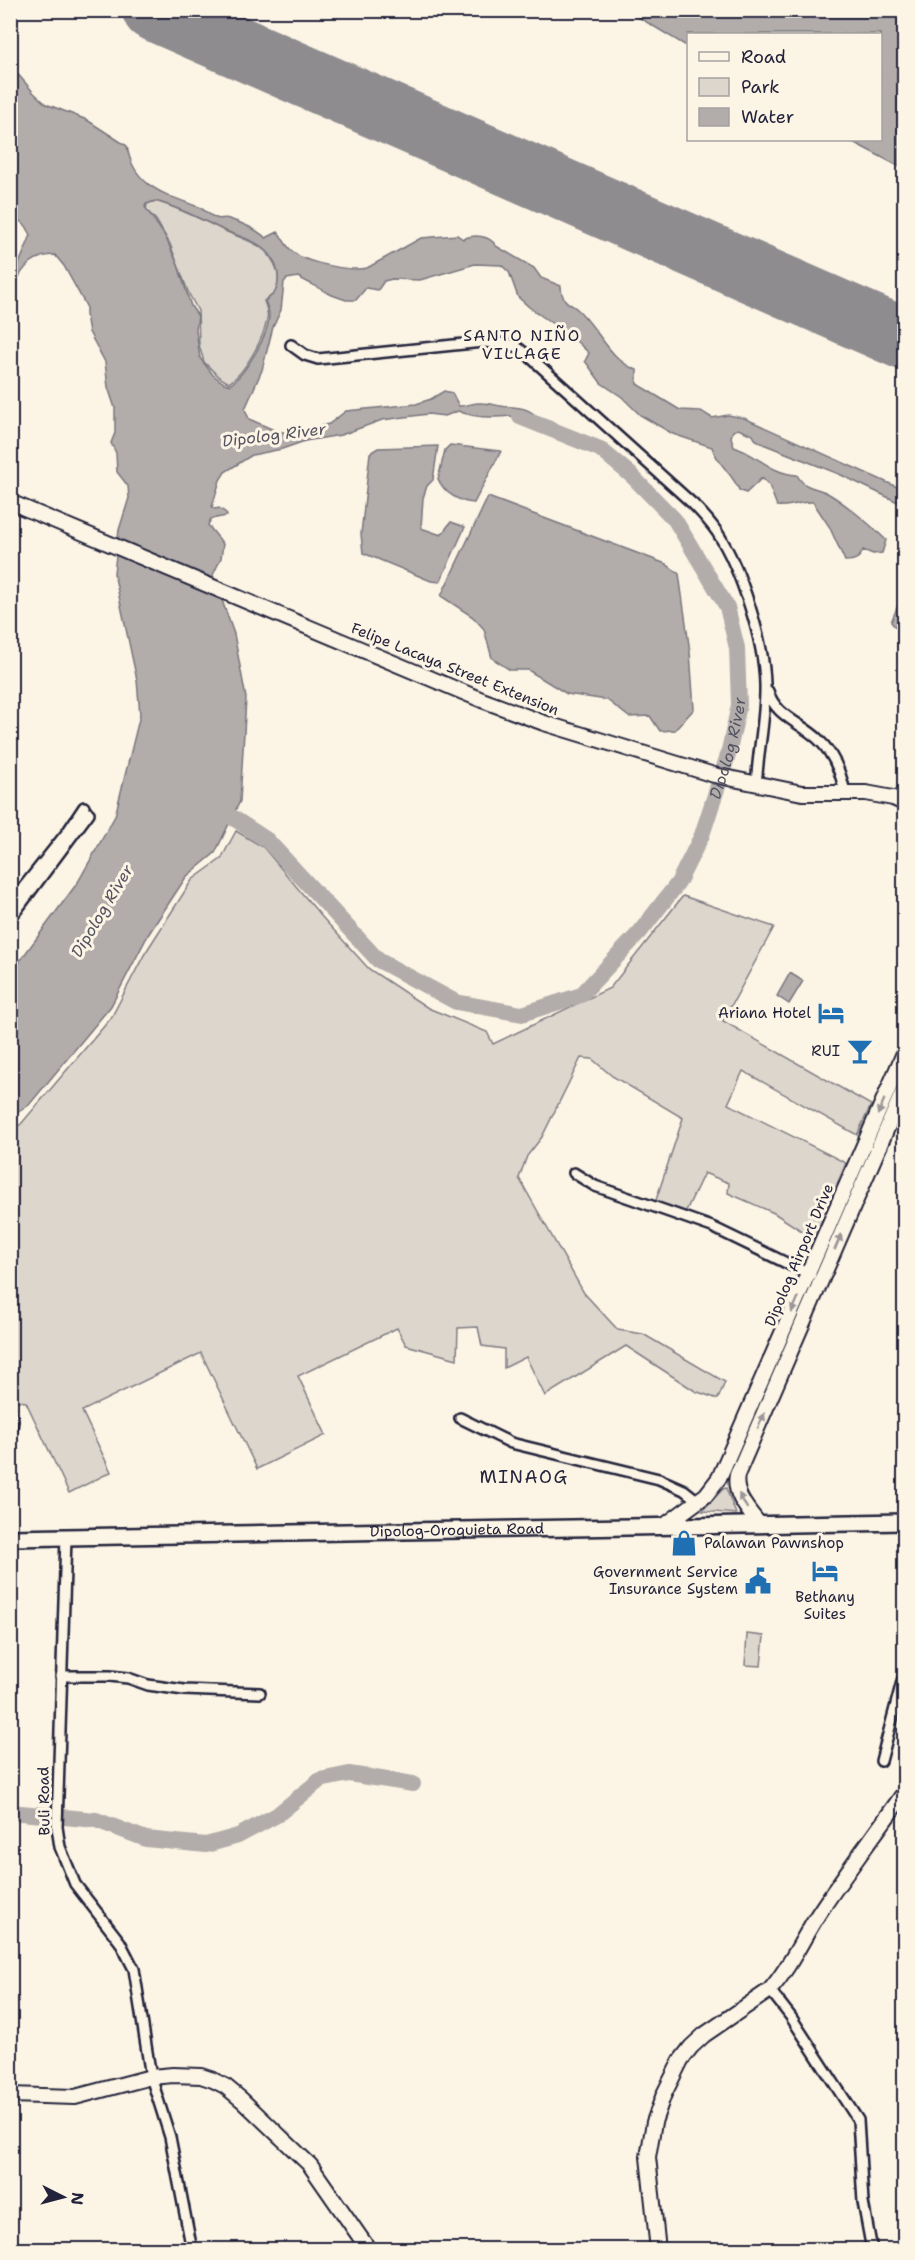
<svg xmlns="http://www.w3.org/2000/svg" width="915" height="2260" font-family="'Shantell Sans',sans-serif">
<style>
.green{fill:#dcd6cc;stroke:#7f7c84;stroke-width:1.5}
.water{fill:#b2adab;stroke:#78757e;stroke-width:1.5;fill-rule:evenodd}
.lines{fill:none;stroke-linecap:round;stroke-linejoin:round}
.river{stroke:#b2adab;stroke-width:16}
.runway{stroke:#8f8c90;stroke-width:62}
.minor-casing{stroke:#22223b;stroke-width:14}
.secondary-casing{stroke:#22223b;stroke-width:18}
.trunk-casing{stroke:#22223b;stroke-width:20}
.minor{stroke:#fcf5e5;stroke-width:9}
.secondary{stroke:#fcf5e5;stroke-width:14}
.trunk{stroke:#fcf5e5;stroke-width:15}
.oneway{fill:#9a9698}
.labels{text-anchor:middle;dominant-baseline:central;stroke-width:6;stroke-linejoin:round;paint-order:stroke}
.street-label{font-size:15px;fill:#22223b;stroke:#fcf5e5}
.poi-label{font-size:15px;fill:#22223b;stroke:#fcf5e5;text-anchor:end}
.neighbourhood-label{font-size:16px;letter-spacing:1.5px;fill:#22223b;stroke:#fcf5e5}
.water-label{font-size:16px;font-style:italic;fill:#545362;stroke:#fcf5e5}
.quarter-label{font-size:18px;letter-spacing:1.5px;fill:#22223b;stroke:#fcf5e5}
</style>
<rect width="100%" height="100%" fill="#fcf5e5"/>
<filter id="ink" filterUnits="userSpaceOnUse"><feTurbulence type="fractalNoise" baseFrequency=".0167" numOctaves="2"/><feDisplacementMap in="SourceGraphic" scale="12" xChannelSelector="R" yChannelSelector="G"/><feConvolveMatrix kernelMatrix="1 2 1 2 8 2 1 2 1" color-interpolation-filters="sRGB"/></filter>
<g filter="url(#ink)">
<g class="green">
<path d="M155,201C175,206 201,219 219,228C243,241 267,241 277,270C279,277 279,287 275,293C273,296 267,297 264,301C266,307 269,312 267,319C264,338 245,373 229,383L219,377L204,362L199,345L198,311L189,294L170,244L156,220L146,210L147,204Z"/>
<polygon points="236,831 263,847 322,917 369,969 428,1008 487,1032 493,1044 610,988 683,896 774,927 723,1021 871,1105 857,1135 743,1071 728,1104 846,1163 814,1239 774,1213 728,1193 729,1183 704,1173 685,1213 655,1203 683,1118 612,1076 592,1059 581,1058 542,1137 527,1156 519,1178 584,1293 618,1330 643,1334 725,1382 718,1399 695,1391 626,1346 545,1396 526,1357 504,1368 504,1349 482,1346 478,1327 458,1328 457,1359 406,1345 397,1328 298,1376 326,1435 257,1469 201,1353 82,1411 111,1472 69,1493 26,1402 11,1400 11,1131 21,1124 111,1018 144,955 192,880 221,859"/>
<polygon points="726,1488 736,1514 702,1511 723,1489"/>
<polygon points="747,1634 764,1636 761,1666 745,1665"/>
</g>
<g class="water">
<polygon points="628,11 904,11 904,169 849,140 880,140 880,34 688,34 688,47"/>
<path d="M10,65L34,93L46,104L87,120L127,146C133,186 164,194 196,206C203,208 209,215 216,218C220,220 225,217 229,219C242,223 256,229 266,238L278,232C284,239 286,248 296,254C309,263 352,272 367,268L421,238L457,235L463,239C473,234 490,235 496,246L534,268L541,278L561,286C561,292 562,296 565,300C568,304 573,305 577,309C597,326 610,361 637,370V384L680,410L701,411L712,418L728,415L744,418L904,490V505L839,474L763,444L755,439L753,435L738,429L733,431L731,437L734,447C757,454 771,474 797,475C806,491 816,486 829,494C846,504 872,526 886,540L882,553L873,554L863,550C860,559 854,561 845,561L829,526L813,502C799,501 790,508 777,506L769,485L762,478L746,493L739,490C733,474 717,464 712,447L673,434L640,415L622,397L601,383L585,361L589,353L574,339L529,307L518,297L509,272L501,265L475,264L420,280L392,279L384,281L378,290L366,288L356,300H346L332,295L298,277L287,279L284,282L281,310L273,327L262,370L245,409L249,419L274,430L287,433L329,424L346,411L416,404L431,399L444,391L452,393L459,406C467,406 475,402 482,403C488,403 495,405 501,406C519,408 526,406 540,419V428L519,423L511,416C493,418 474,418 458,411L445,416L428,414L382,420L341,435L305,441L282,449L252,455L225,472L220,480L212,507L215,509L219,508L226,513L227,516L211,519L208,525L223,544L221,558L213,575L234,634L246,698L240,801L215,853L186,877L148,935L111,1006L29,1105L11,1117V973L78,882L115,816L140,715L137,680L114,573L119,530L129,498L128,486L117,472L116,453L111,443L115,433V408L108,387L105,362L89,332L86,315V306L64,266L55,255C34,255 24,266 15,284L11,283L31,235L26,226L11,214ZM155,201C177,207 199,218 219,228C233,235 250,238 262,247C275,256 283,277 275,292C273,296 268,298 265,301C267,306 269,310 269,315C269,335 246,373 230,385L224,383L213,375L200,358L196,330L198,316L191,306L178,265L165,236L145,207L146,204Z"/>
<path d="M450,445L501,451L474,503C459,502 444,493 438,479L445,450Z"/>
<polygon points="438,446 433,480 427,486 423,498 421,528 441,535 451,522 465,527 440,582 431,581 363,553 361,534 370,453 378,448"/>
<polygon points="488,497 666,564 679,574 690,652 694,709 675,730 660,731 650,716 629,717 607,700 567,694 528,670 510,670 492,658 484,629 473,617 441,596"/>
<polygon points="904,591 904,632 899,631 891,622"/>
<polygon points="790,973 803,981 789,1004 777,996"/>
</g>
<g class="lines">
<g class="river">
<path id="s1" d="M215,806L267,840L378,960L456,1002L522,1014L581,995L640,932L678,883L702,835L728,755L739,705L737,648L727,607L675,520L631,475L600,449L520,417"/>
<polyline points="10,1812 96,1820 146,1839 206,1845 238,1836 277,1815 320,1780 349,1774 413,1784"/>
</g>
<polyline class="runway" points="153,10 904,339"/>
<g class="minor-casing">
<g id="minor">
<path d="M291,345L305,355L318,359L483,342L508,344L517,347L530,357L693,504C702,513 710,522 717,532C741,569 764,641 765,684C766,714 759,745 757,775"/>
<path d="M768,691C775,716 800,722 818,739C833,753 841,772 845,793"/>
<polyline points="10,904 68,831 84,807"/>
<polyline points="10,919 89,813"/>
<polyline points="574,1173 595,1186 712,1227 811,1275"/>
<polyline points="10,1411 13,1420 10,1441"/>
<polyline points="460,1418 511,1443 659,1479 684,1490 698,1501"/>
<polyline points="66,1537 57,1827 60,1847 75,1884 120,1942 134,1969 151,2077 170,2137 192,2250"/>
<polyline points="61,1676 110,1676 128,1678 148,1685 184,1690 260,1693"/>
<polyline points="881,1761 904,1674"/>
<polyline points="770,1990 791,2017 858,2120 863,2202 872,2250"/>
</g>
</g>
<g class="secondary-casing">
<g id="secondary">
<polyline points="10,502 482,700 544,723 714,775 802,793 866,793 893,798 904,803"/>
<path d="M759,1524C748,1510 733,1494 737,1475L904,1089"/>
<polyline points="664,1526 706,1495 719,1478 904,1053"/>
<polyline points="10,2095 75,2097 151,2077 173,2075 201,2076 213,2080 225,2086 242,2100 310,2165 369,2250"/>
<path d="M658,2250L648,2157L654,2122L664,2094L681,2060L691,2047L704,2035L770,1990C791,1966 802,1939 819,1913C846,1872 876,1833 904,1793"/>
</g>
</g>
<g class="trunk-casing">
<g id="trunk">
<path id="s2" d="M10,1538L904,1522"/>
</g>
</g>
<use href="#minor" class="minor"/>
<use href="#secondary" class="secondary"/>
<use href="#trunk" class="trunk"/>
</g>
<defs><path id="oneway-solid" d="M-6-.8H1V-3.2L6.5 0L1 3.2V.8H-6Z" transform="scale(1.5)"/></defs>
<g class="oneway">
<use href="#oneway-solid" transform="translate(881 1107) rotate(113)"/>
<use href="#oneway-solid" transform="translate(838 1242) rotate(-67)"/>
<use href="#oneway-solid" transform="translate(795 1305) rotate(113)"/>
<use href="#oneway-solid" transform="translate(761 1421) rotate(-67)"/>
<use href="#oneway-solid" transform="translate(743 1501) rotate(-119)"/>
</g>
</g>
<defs>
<g id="hotel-bare" transform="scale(2.07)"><path d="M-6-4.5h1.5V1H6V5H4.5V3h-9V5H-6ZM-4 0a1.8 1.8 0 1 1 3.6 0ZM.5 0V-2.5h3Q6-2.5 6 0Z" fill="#1f6fb2" stroke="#fcf5e5" stroke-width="2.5" paint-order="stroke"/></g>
<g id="bar-bare" transform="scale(2.07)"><path d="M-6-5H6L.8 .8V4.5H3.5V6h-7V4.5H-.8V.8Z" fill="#1f6fb2" stroke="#fcf5e5" stroke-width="2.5" paint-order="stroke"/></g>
<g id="shop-bare" transform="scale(2.07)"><path d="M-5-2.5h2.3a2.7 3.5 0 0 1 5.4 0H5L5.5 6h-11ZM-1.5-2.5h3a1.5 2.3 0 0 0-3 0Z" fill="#1f6fb2" stroke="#fcf5e5" stroke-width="2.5" paint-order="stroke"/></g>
<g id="civic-bare" transform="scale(2.07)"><path d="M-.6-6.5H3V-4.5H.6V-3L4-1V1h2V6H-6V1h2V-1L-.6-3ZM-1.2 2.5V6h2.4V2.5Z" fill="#1f6fb2" stroke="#fcf5e5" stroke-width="2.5" paint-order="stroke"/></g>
</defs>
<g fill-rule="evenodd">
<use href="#hotel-bare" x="831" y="1013"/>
<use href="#bar-bare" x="860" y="1051"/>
<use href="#shop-bare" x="684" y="1543"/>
<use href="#hotel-bare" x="825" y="1571"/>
<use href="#civic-bare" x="758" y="1581"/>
</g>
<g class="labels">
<g class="street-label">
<text transform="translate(455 669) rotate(22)">Felipe Lacaya Street Extension</text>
<text transform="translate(799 1255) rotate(-67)">Dipolog Airport Drive</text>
<text stroke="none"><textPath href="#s2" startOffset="447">Dipolog-Oroquieta Road</textPath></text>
<text transform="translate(44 1801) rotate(-91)">Buli Road</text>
</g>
<g class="poi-label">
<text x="811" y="1013">Ariana Hotel</text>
<text x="840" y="1051">RUI</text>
<text x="704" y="1543" text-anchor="start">Palawan Pawnshop</text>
<text x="738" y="1572">Government Service<tspan x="738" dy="17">Insurance System</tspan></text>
<text x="825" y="1597" text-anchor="middle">Bethany<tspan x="825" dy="17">Suites</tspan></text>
</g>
<g class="neighbourhood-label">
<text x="522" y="335">SANTO NIÑO<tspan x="522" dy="18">VILLAGE</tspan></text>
</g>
<g class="water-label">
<text transform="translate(274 435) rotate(-7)">Dipolog River</text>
<text stroke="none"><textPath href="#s1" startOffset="736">Dipolog River</textPath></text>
<text transform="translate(102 911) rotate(-59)">Dipolog River</text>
</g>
<g class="quarter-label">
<text x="524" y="1477">MINAOG</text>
</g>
</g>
<rect width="915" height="2260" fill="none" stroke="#fcf5e5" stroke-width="36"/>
<rect x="18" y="18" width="879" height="2224" fill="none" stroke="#22223b" stroke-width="2" filter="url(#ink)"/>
<rect x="687" y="33" width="195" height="108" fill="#fcf5e5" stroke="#a5a1a1" stroke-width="1.5"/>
<rect x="699" y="52" width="30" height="9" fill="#fcf5e5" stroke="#a5a1a1" stroke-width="1.5"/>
<text x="741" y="63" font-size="18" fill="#22223b">Road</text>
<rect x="699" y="78" width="30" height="18" fill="#dcd6cc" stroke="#a5a1a1" stroke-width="1.5"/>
<text x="741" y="93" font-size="18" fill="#22223b">Park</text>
<rect x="699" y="108" width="30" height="18" fill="#b2adab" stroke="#a5a1a1" stroke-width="1.5"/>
<text x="741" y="123" font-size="18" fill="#22223b">Water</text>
<g transform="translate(63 2197) rotate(96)" stroke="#fcf5e5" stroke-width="4.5" paint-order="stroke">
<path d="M0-4.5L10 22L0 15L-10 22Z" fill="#22223b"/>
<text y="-9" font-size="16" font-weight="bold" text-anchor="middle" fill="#22223b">N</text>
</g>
</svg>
